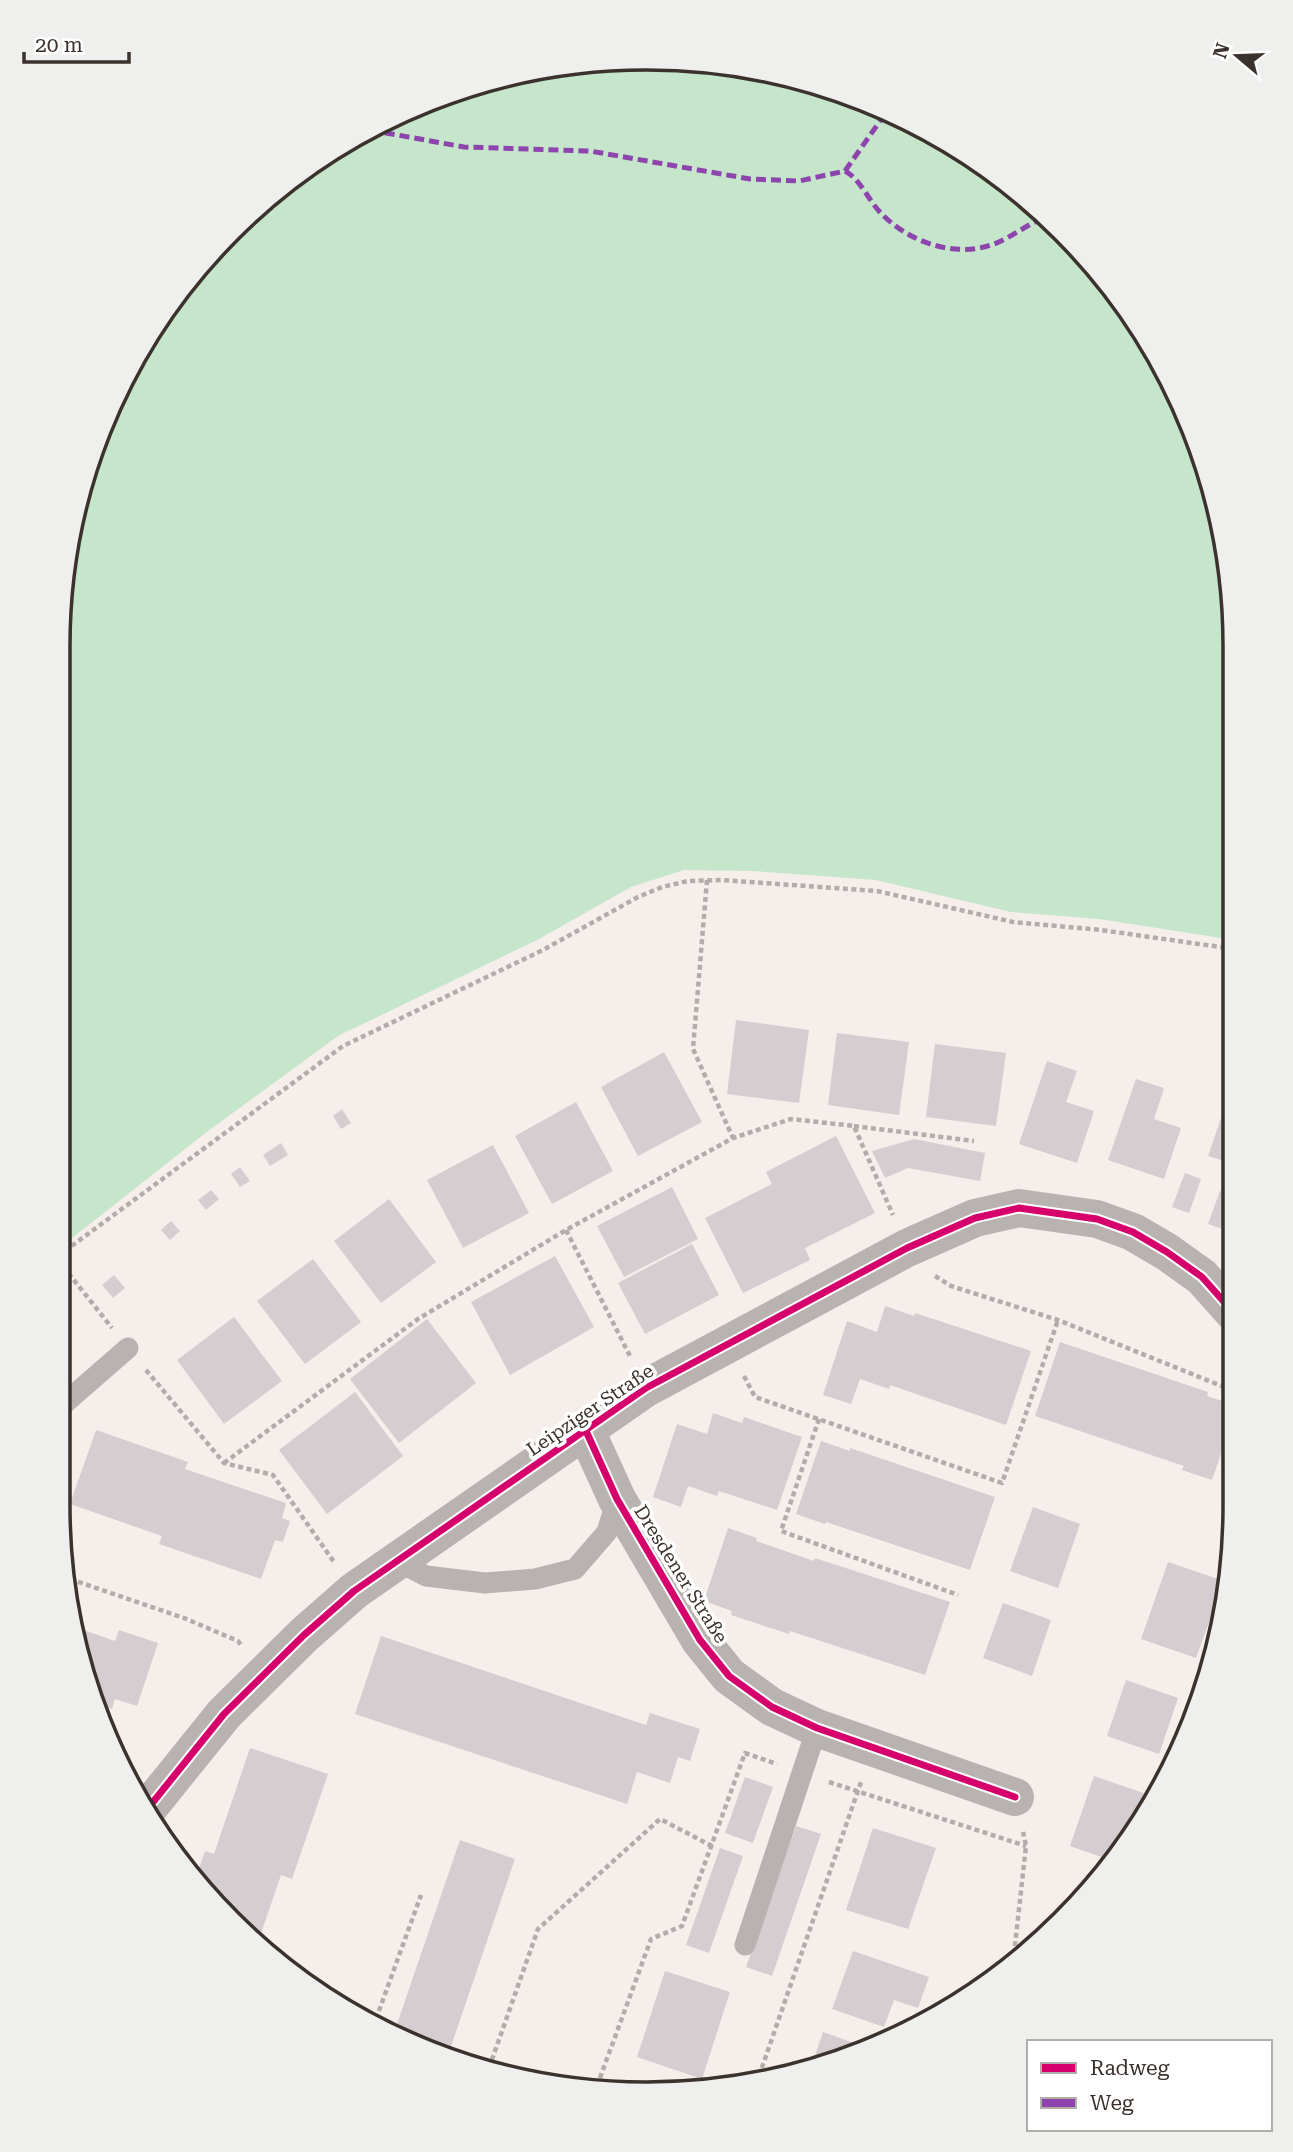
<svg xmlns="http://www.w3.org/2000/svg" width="1293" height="2152" font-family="'Roboto Serif',serif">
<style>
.green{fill:#c5e6ca}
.building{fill:#d4ced0}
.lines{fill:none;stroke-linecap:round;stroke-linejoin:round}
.path{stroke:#b1adaa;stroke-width:4.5;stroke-dasharray:5 3.5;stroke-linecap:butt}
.service{stroke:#b8b3b0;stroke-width:21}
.minor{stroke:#b8b3b0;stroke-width:38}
.quiet{stroke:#8e44ad;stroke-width:5;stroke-dasharray:10 5;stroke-linecap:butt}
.cycleway-casing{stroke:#fff;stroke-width:11}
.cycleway{stroke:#d6006c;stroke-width:7}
.labels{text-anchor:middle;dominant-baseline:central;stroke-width:7;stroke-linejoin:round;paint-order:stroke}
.street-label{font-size:19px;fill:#3c322d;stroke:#fff}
.rim{fill:none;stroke:#3c322d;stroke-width:3.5}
</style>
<rect width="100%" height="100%" fill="#f6eeea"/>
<polygon class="green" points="647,58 762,69 872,103 974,157 1089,258 1157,352 1204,458 1234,608 1234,940 1099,919 1011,912 876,880 753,871 684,870 631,887 537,940 338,1036 208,1131 58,1249 59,608 89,457 157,319 230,230 320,157 422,102 532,69"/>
<g class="building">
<polygon points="736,1020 809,1030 799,1103 727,1094"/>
<polygon points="837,1033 909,1042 899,1115 828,1105"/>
<polygon points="935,1044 1006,1053 996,1126 926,1117"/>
<polygon points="664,1052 702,1122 638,1156 601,1087"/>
<polygon points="1047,1061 1077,1071 1066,1102 1094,1111 1077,1163 1019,1144"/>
<polygon points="1136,1079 1164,1088 1154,1119 1181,1128 1164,1179 1108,1160"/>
<polygon points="1230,1092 1234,1093 1234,1164 1208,1156"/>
<polygon points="576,1102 613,1171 552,1204 515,1136"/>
<polygon points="342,1109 351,1123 341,1129 333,1116"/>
<polygon points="836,1136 875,1213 805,1248 810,1260 743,1293 705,1218 772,1184 766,1172"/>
<polygon points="914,1139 985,1153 980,1181 908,1168 885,1178 872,1151"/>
<polygon points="281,1143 288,1155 270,1166 263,1155"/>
<polygon points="493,1145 529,1213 463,1248 427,1180"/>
<polygon points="240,1167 250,1181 240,1187 231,1174"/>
<polygon points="1185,1173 1201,1179 1189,1213 1172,1207"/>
<polygon points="672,1187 698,1239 624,1277 597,1226"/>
<polygon points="211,1190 219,1199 206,1210 198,1200"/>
<polygon points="1220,1191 1234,1196 1234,1233 1208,1224"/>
<polygon points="389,1199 436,1262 381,1303 334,1241"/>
<polygon points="171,1221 180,1231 170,1240 161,1230"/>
<polygon points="692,1244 719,1295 645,1334 618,1283"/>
<polygon points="555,1256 594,1327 510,1375 471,1302"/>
<polygon points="313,1259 361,1322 305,1364 257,1301"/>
<polygon points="114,1275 125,1288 113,1298 102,1285"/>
<polygon points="885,1306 914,1316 915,1313 1031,1351 1006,1425 890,1385 889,1389 860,1379 851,1404 823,1395 847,1321 877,1332"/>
<polygon points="234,1317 282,1381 224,1424 177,1360"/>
<polygon points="427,1319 476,1383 399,1443 350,1379"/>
<polygon points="1060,1342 1208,1392 1207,1396 1234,1405 1234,1416 1212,1480 1182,1470 1184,1466 1035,1416"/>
<polygon points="355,1392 403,1456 327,1514 279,1450"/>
<polygon points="713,1413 742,1423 744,1417 802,1437 777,1510 719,1491 717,1496 688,1486 681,1507 653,1497 677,1424 707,1434"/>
<polygon points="96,1430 188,1462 185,1469 286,1503 282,1518 290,1521 283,1542 275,1540 261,1579 159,1544 162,1536 70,1504"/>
<polygon points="821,1441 850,1451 850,1448 995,1497 970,1570 826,1522 825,1524 796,1514"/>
<polygon points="1033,1507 1080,1524 1058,1588 1010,1571"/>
<polygon points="728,1528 757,1538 756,1541 814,1561 815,1558 950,1602 925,1675 790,1631 789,1634 731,1615 732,1611 704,1601"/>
<polygon points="1168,1562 1224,1581 1196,1658 1141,1639"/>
<polygon points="1003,1603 1051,1620 1032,1676 983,1658"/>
<polygon points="78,1628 115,1641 119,1630 158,1643 137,1706 115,1699 112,1709 93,1702 89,1694"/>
<polygon points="381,1636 646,1725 650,1713 700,1729 690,1761 678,1757 670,1783 637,1772 627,1804 355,1714"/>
<polygon points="1126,1680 1178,1698 1159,1754 1107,1736"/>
<polygon points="250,1748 328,1774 292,1879 281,1875 258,1942 195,1879 205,1851 214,1854"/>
<polygon points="1094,1776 1152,1796 1136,1833 1110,1860 1070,1846"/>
<polygon points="745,1777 773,1787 753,1843 725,1833"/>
<polygon points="796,1826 821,1834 772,1976 746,1967"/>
<polygon points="873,1828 936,1848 908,1929 846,1910"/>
<polygon points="460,1840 515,1859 447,2058 395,2030"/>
<polygon points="720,1848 743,1856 709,1953 686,1945"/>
<polygon points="853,1951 929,1977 918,2008 894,2000 884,2027 832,2009"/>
<polygon points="665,1971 730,1992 702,2079 637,2057"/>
<polygon points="823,2032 865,2047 835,2063 811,2067"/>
</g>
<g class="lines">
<g class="path">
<polyline points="707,880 693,1049 733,1138"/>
<polyline points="854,1126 974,1141"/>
<polyline points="566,1230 631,1358"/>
<polyline points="58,1256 343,1046 543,950 638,897 662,887 688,881 721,880 877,891 1013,922 1101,930 1234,949"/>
<polyline points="58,1260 112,1328"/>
<polyline points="935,1276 951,1286 1058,1320 1234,1391"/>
<polyline points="146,1370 224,1463 273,1475 334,1562"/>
<polyline points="744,1376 755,1397 1002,1483 1058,1320"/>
<polyline points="819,1419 781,1531 958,1595"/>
<polyline points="224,1463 418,1319 566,1230 733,1138 791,1119 854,1126 893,1215"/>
<polyline points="70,1579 184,1618 238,1641 241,1645"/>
<polyline points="829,1782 1026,1846"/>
<polyline points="1013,1963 1026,1846 1023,1832"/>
<polyline points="376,2019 421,1895"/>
<polyline points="489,2068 538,1929 660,1819 712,1846"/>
<polyline points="759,2076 861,1782"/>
<polyline points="597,2086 651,1939 682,1926 745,1753 777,1764"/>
</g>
<g class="service">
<polyline points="58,1409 128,1348"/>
<polyline points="397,1561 426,1576 485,1583 535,1579 575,1569 607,1532 617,1499"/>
<polyline points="745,1945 817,1728"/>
</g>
<g class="minor">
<polyline points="586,1431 617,1499 700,1640 729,1676 772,1707 817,1728 1015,1797"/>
<polyline points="149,1807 224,1714 304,1635 354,1591 646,1388 907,1248 975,1218 1019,1208 1097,1219 1133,1232 1167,1252 1202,1277 1234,1313"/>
</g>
<g class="quiet">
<path d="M370,130L464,147L590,151L750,179L799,181L845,171C860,179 868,199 879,211C906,241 953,258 991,245C1010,239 1025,225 1044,218"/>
<polyline points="845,171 887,111"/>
</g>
<g class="cycleway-casing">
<g id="cycleway">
<polyline points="586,1431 617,1499 700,1640 729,1676 772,1707 817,1728 1015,1797"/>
<polyline points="149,1807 224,1714 304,1635 354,1591 646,1388 907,1248 975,1218 1019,1208 1097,1219 1133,1232 1167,1252 1202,1277 1234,1313"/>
</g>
</g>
<use href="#cycleway" class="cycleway"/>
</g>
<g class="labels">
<g class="street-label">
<text transform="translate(590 1410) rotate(-34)">Leipziger Straße</text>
<text transform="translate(681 1574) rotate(58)">Dresdener Straße</text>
</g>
</g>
<path d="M0 0H1293V2152H0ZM646 70H647A576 576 0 0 1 1223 646V1506A576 576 0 0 1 647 2082H646A576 576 0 0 1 70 1506V646A576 576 0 0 1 646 70Z" fill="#efefee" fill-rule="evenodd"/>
<path class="rim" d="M646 70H647A576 576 0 0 1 1223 646V1506A576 576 0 0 1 647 2082H646A576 576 0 0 1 70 1506V646A576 576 0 0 1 646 70Z"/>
<rect x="1027" y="2040" width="245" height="91" fill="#ffffff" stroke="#b1adab" stroke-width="2"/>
<rect x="1041" y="2063" width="35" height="10" fill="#d6006c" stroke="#b1adab" stroke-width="2"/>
<text x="1090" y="2075" font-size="21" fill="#3c322d">Radweg</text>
<rect x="1041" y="2098" width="35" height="10" fill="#8e44ad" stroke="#b1adab" stroke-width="2"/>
<text x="1090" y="2110" font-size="21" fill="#3c322d">Weg</text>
<g transform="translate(1237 56) rotate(289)" stroke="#ffffff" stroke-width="5" paint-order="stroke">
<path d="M0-5L12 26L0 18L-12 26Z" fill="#3c322d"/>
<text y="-10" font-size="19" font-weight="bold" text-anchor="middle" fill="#3c322d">N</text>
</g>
<path d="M24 52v10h105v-10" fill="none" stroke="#3c322d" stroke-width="3.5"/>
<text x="35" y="52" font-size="21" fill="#3c322d" stroke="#ffffff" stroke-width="5" paint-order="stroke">20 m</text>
</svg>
